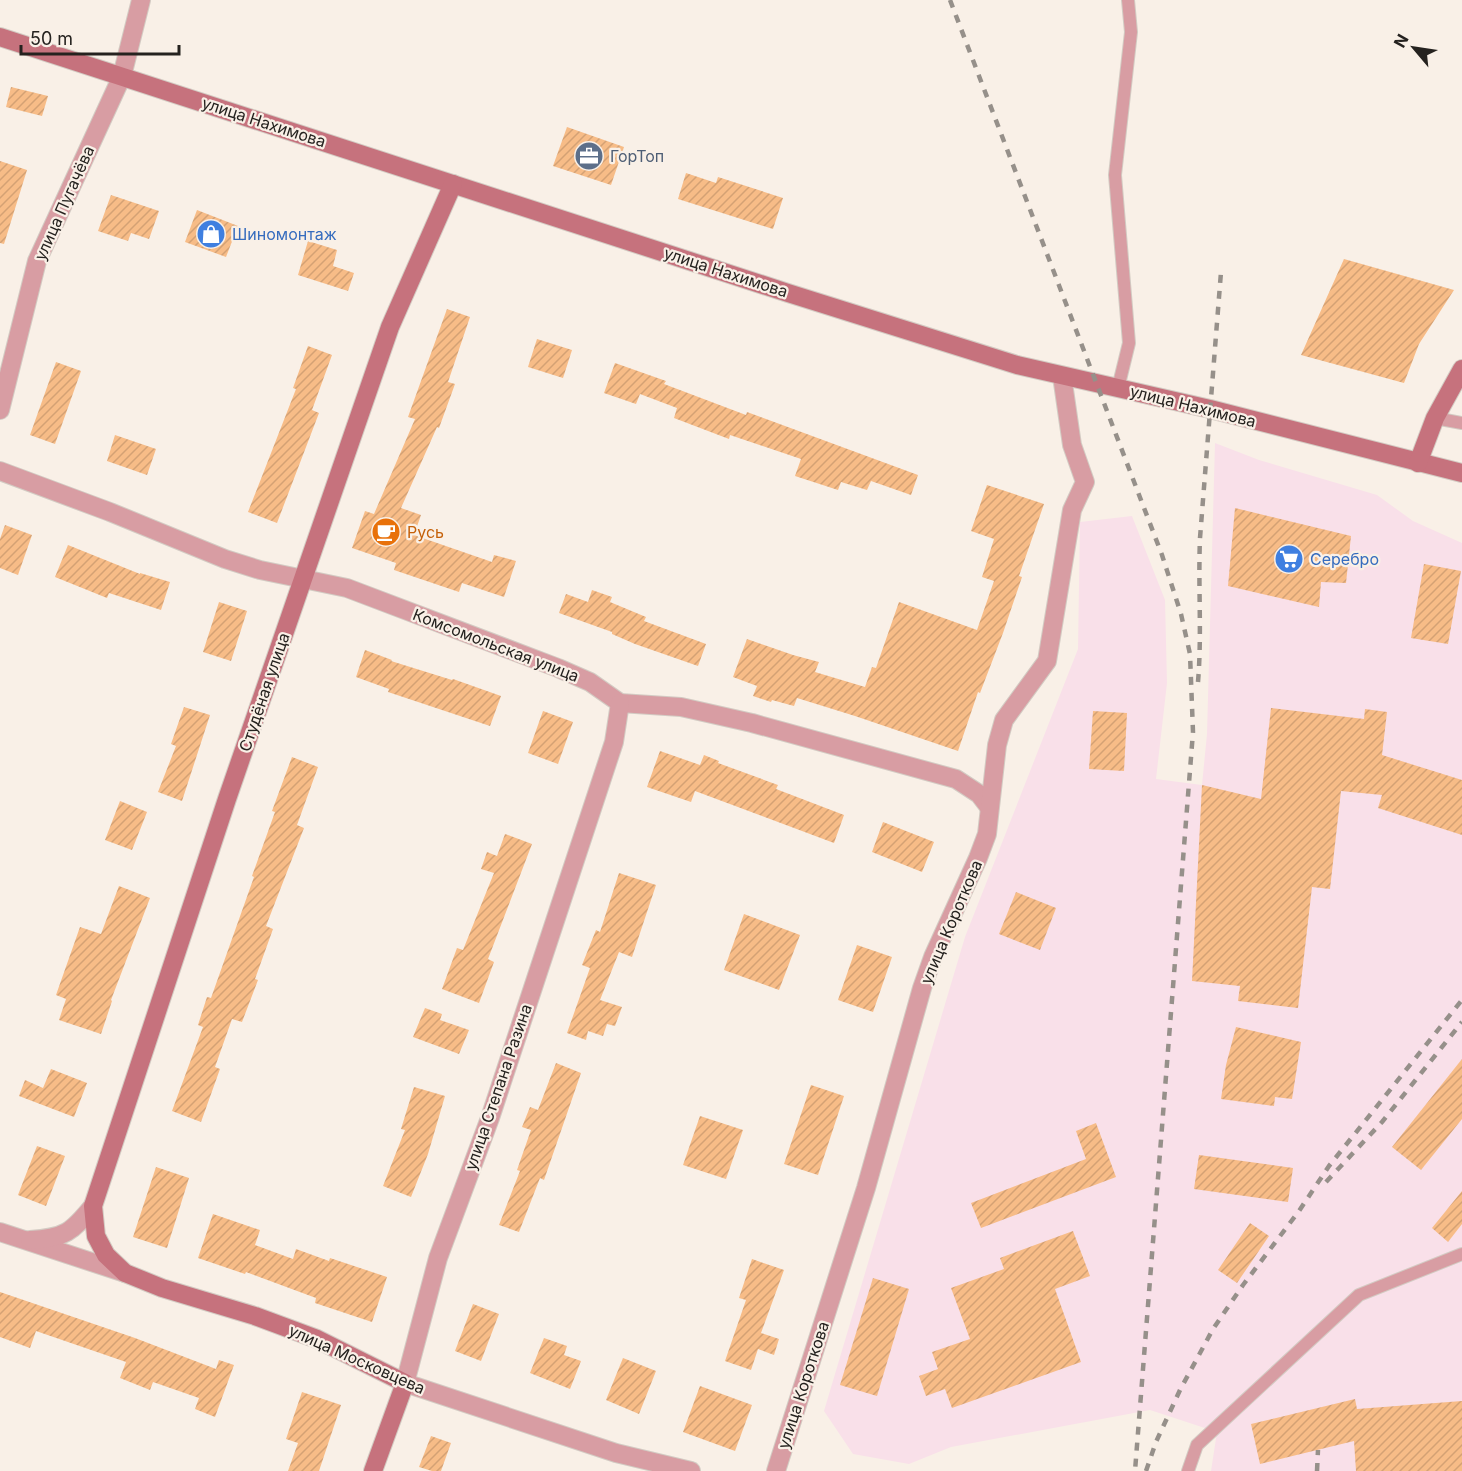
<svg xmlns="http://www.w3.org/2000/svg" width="1462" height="1471" font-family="Inter,sans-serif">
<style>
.industrial{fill:#f9e0e9}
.building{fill:url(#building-hatch)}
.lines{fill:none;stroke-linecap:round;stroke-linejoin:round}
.lane-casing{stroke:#d3cbc3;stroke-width:14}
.street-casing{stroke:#d3cbc3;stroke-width:20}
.secondary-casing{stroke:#d3cbc3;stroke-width:20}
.lane{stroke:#d89da3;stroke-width:12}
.street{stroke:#d89da3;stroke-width:18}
.secondary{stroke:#c6727d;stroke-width:18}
.rail{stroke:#96908a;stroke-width:4.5;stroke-dasharray:8 8;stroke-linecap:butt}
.labels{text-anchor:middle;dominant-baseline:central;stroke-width:4.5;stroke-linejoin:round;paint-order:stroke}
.street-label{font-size:16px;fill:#25221f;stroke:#f9f0e7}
.service-label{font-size:16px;fill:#4e5e75;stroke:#f9f0e7;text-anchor:start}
.shop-label{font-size:16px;fill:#366cbe;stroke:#f9f0e7;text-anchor:start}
.food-label{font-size:16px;fill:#c56008;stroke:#f9f0e7;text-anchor:start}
</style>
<defs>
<pattern id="building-hatch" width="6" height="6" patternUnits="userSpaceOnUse" patternTransform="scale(1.5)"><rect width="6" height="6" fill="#f7bc87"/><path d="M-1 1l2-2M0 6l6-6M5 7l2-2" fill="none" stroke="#d4a174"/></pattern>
</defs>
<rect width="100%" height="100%" fill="#f9f0e7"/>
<polygon class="industrial" points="1215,443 1259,460 1377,495 1413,521 1462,543 1462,1471 1211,1471 1217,1432 1150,1410 951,1447 909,1464 853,1454 824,1411 965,937 1078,649 1080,522 1132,516 1165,600 1167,683 1156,779 1202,785 1207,734"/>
<g class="building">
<polygon points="11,87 48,96 42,116 6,107"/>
<polygon points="567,127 624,147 611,185 553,166"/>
<polygon points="0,161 27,170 4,244 0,243"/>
<polygon points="686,173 716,183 718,177 783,198 773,229 678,199"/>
<polygon points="111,195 159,211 149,239 131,233 128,241 98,231"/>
<polygon points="197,210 238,226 226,257 185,242"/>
<polygon points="308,241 337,250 333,266 354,273 348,291 298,275"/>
<polygon points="1344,259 1454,290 1419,344 1404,383 1301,355"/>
<polygon points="447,309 470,317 448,382 455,384 439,428 437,427 401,508 421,515 414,535 492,562 494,555 516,561 504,597 462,583 459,592 394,570 396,563 352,548 365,511 374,514 415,419 408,417"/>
<polygon points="537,339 572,350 563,378 528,367"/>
<polygon points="308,346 332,355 312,410 319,413 277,523 248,512 296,389 293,388"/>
<polygon points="56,362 81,371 55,444 30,435"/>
<polygon points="615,363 666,381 664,384 746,415 747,412 918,475 911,495 871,481 867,490 841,482 838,490 795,476 801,459 730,435 729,439 674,418 677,408 640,394 636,404 604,393"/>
<polygon points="115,435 156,449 147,475 107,461"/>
<polygon points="987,485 1044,504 1019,576 1022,577 1003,633 980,693 978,692 958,751 855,716 797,698 794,706 772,700 771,702 753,696 757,686 733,677 747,639 793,655 819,662 815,672 865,687 872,667 876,668 899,602 977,630 994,581 982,577 994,539 971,531"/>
<polygon points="1235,508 1351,536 1346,583 1321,582 1319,607 1228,586"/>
<polygon points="5,525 32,535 18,575 0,568 0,539"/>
<polygon points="68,545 140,574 140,573 170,582 161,610 109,593 107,598 55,577"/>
<polygon points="1424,564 1461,571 1448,644 1411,638"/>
<polygon points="592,590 612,597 610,602 646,617 644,621 706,644 698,666 635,644 612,634 612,632 559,613 566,594 588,602"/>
<polygon points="219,602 247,611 231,661 203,652"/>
<polygon points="365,650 392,660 391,661 452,680 453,679 501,696 490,726 388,692 389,689 356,677"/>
<polygon points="184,707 210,715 182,801 158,792 176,746 171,744"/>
<polygon points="1271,708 1364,719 1365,709 1387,712 1382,755 1462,780 1462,835 1378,808 1382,795 1341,791 1330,889 1312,887 1298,1008 1238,1001 1240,986 1192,981 1202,785 1261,799"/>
<polygon points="543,711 573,722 558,764 528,753"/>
<polygon points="1093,711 1127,713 1124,771 1089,769"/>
<polygon points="660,751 700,765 704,755 719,761 718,763 778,785 776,789 844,815 834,843 695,791 691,802 647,787"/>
<polygon points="292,757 318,767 297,825 304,828 266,926 273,929 255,979 258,980 242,1022 232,1019 215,1067 220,1069 201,1122 172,1111 203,1027 198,1025 207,997 211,998 254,877 252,876 275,812 272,811"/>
<polygon points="120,801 147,812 132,850 105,840"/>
<polygon points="883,822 934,842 922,872 872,852"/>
<polygon points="505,834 532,844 488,959 494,962 479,1003 442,989 457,948 463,950 494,873 481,869 487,852 497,856"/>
<polygon points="619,873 656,885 632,957 619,952 600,1000 622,1007 615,1026 607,1024 603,1036 588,1031 586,1040 567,1033 590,968 582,965 596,930 600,932"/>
<polygon points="119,886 150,898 111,1000 112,1001 101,1034 59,1020 66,999 56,995 80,927 101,934"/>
<polygon points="1016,892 1056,908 1040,950 999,934"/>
<polygon points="744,914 800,935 779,990 724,970"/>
<polygon points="857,945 892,957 873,1012 838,1000"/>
<polygon points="425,1008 442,1014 440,1020 469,1030 459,1054 413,1037"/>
<polygon points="1236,1027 1301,1042 1292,1099 1275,1097 1274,1106 1221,1099 1226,1065"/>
<polygon points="1462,1059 1462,1119 1421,1170 1392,1147"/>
<polygon points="556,1063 581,1073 544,1180 540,1178 519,1232 499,1225 520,1171 517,1170 531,1130 522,1127 530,1107 538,1110"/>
<polygon points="51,1069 87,1083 74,1117 19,1096 25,1080 43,1088"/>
<polygon points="811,1085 844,1096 818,1175 784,1164"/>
<polygon points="414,1087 445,1096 428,1154 411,1197 383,1186 405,1130 401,1129"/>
<polygon points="700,1116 743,1130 726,1179 683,1165"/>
<polygon points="1096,1123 1116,1177 981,1228 971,1203 1086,1159 1076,1131"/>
<polygon points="37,1146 65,1156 46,1206 18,1195"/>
<polygon points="1199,1155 1293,1168 1288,1202 1194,1189"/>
<polygon points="156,1167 189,1178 167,1248 133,1237"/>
<polygon points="1462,1191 1462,1224 1448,1242 1432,1228"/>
<polygon points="213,1214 260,1230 255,1245 293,1259 296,1249 329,1261 330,1258 387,1277 372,1322 315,1303 316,1298 246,1272 245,1274 198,1258"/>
<polygon points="1250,1223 1269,1236 1237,1283 1218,1270"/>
<polygon points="1073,1231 1090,1276 1055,1289 1081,1362 952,1408 945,1389 926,1396 919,1376 938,1369 932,1352 970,1339 951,1288 1004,1269 1000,1258"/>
<polygon points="752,1259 784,1270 761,1333 779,1339 774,1355 758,1349 751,1370 725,1361 746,1300 739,1298"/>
<polygon points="873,1278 909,1289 877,1396 840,1385"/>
<polygon points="0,1292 135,1338 216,1369 219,1360 234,1365 215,1417 195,1409 199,1398 153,1382 150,1390 120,1378 126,1362 36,1331 30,1348 0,1337"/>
<polygon points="473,1304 499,1314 481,1361 455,1351"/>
<polygon points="544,1338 567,1346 564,1355 581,1361 570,1389 530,1373"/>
<polygon points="623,1358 656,1371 639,1414 606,1400"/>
<polygon points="700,1386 752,1405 735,1451 683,1432"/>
<polygon points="302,1392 341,1405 319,1471 288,1471 298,1443 286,1439"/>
<polygon points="1355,1399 1357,1409 1462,1401 1462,1471 1356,1471 1354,1441 1260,1464 1251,1424"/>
<polygon points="431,1436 451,1443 441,1471 432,1471 419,1467"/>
</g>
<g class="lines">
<g class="lane-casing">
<g id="lane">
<polyline points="1118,388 1129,343 1115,175 1131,32 1128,0"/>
<polyline points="1435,418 1462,423"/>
<polyline points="1188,1471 1197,1445 1359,1295 1462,1254"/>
</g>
</g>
<g class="street-casing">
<g id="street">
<polyline points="0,410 37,261 122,76 141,0"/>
<polyline points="0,471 110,512 225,559 260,570 347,588 558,668 590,682 620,703 681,707 752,723 956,779 979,794 989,807"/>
<polyline points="620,703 614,742 490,1118 438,1258 405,1383 616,1453 691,1471"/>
<polyline points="0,1232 125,1273"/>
<path d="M30,1240C65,1238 72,1232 93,1206"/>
<polyline points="776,1471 866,1188 922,988 933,957 978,858 987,834 997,745 1004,720 1047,661 1072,510 1085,482 1072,445 1062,376"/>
</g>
</g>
<g class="secondary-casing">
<g id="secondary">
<polyline points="0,37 788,293 1017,365 1210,409 1462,473"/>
<polyline points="1418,463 1435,418 1462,369"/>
<polyline points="373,1471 405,1383 317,1339 255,1316 162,1288 125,1273 106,1255 96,1236 93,1206 227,799 390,327 453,184"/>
</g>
</g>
<use href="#lane" class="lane"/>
<use href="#street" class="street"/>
<use href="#secondary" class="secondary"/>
<g class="rail">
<polyline points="950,0 1162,555 1181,614 1190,654 1193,732 1135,1471"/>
<path d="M1198,682C1202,634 1198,586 1200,538L1221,272"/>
<polyline points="1326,1182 1382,1122 1462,1022"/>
<polyline points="1146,1471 1156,1442 1180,1390 1213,1329 1243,1285 1299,1211 1329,1166 1462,1000"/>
<polyline points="1317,1471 1318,1450"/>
</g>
</g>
<defs>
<g id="office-disc" transform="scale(1.5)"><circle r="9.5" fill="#5c6f8a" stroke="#f9f0e7"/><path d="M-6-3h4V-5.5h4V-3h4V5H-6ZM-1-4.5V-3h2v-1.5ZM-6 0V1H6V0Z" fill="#fff"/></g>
<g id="shop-disc" transform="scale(1.5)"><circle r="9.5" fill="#3f7fe0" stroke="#f9f0e7"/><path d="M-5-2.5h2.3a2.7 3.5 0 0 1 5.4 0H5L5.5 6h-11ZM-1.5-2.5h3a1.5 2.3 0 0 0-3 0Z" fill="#fff"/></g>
<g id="cafe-disc" transform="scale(1.5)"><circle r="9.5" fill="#e8710a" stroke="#f9f0e7"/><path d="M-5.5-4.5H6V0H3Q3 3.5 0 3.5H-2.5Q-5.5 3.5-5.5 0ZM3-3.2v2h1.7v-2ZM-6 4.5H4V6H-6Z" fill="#fff"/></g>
<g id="supermarket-disc" transform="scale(1.5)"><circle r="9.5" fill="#3f7fe0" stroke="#f9f0e7"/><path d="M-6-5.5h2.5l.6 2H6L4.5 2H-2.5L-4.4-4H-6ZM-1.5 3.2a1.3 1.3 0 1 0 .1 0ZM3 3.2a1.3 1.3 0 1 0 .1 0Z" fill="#fff"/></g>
</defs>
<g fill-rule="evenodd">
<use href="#office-disc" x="589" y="156"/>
<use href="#shop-disc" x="211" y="234"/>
<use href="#cafe-disc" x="386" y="532"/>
<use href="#supermarket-disc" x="1289" y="559"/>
</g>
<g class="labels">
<g class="street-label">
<text transform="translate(264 122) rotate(18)">улица Нахимова</text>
<text transform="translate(64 203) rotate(-66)">улица Пугачёва</text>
<text transform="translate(726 272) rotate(18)">улица Нахимова</text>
<text transform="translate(1193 406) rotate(14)">улица Нахимова</text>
<text transform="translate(496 645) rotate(21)">Комсомольская улица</text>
<text transform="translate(264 692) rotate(-71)">Студёная улица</text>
<text transform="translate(951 922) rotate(-67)">улица Короткова</text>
<text transform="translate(498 1087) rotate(-71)">улица Степана Разина</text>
<text transform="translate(357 1359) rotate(24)">улица Московцева</text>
<text transform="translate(803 1385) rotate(-72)">улица Короткова</text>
</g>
<g class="service-label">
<text x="610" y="156">ГорТоп</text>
</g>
<g class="shop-label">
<text x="232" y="234">Шиномонтаж</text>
<text x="1310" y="559">Серебро</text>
</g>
<g class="food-label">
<text x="407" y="532">Русь</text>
</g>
</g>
<g transform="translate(1414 48) rotate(299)" stroke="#f9f0e7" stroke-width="4.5" paint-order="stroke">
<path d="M0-4.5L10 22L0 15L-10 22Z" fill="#25221f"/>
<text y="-9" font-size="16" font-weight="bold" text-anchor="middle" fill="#25221f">N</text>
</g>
<path d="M21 45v9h158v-9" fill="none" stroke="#25221f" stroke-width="3"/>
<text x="30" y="45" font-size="18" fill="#25221f" stroke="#f9f0e7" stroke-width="4.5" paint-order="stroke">50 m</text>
</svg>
